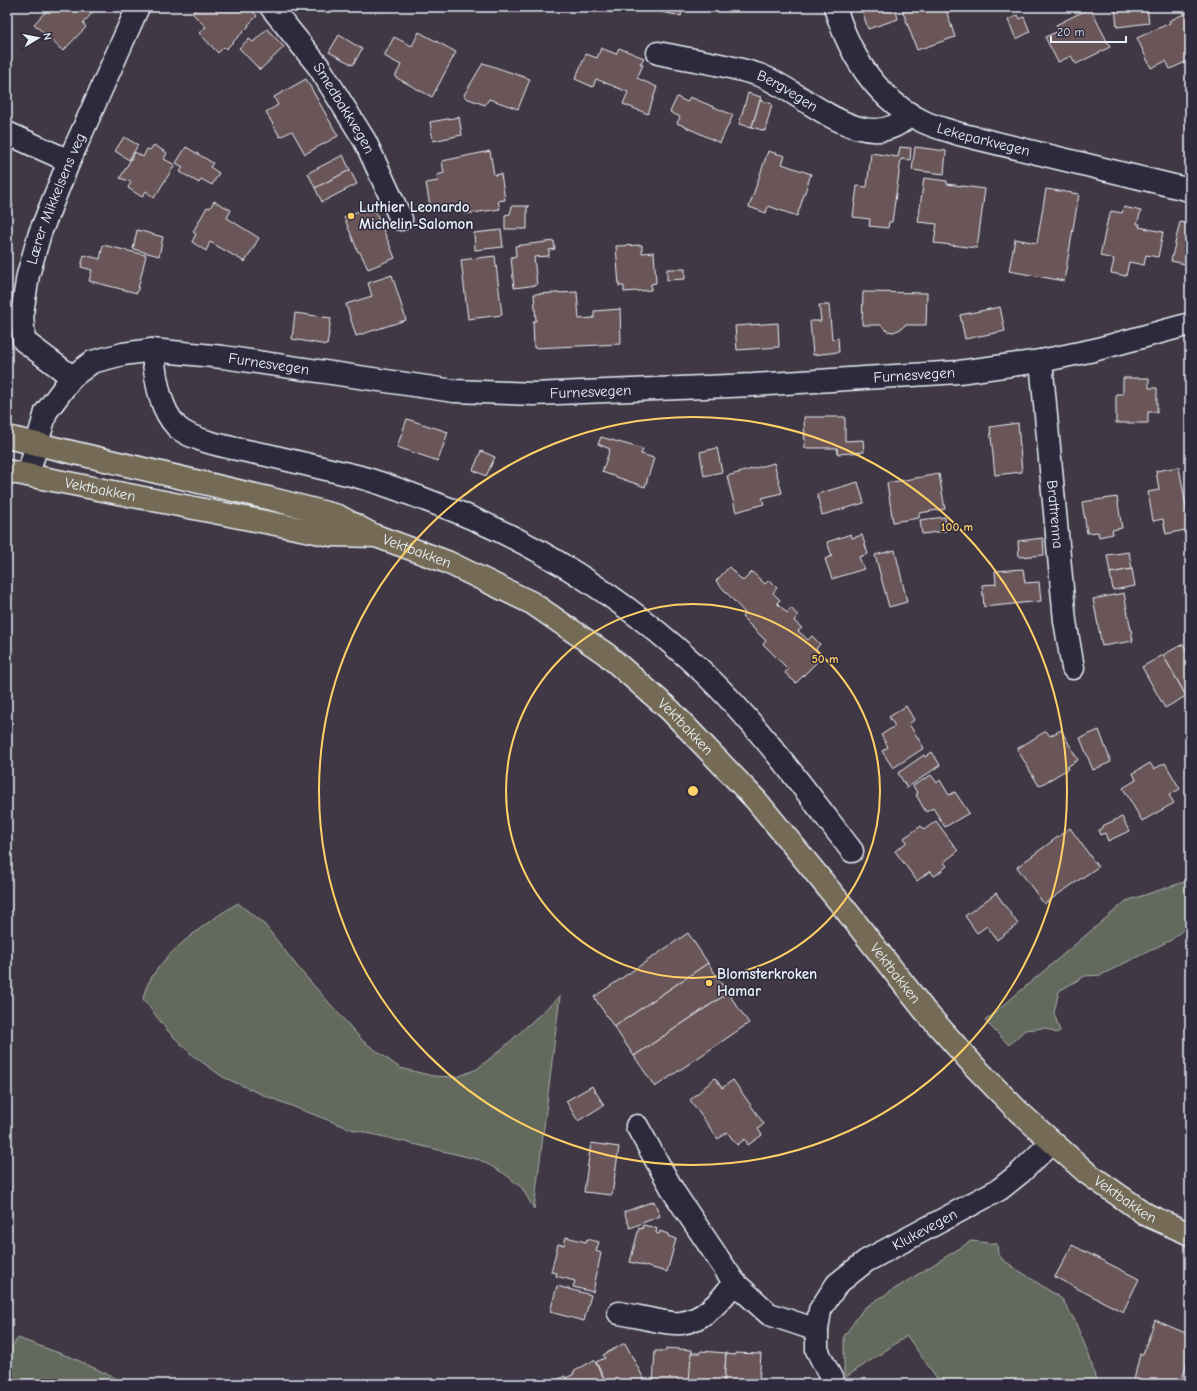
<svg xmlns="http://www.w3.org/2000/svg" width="1197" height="1391" font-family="'Comic Neue',sans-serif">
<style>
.green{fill:#646a5d;stroke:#a6aeaa}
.building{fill:#6b5758;stroke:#e8f1f8}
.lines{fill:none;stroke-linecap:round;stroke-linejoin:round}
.street-casing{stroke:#e8f1f8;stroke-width:25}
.secondary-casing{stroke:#e8f1f8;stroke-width:25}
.primary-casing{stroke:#e8f1f8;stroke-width:25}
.street{stroke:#2f2a3d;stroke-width:22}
.secondary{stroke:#2f2a3d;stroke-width:22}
.primary{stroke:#756a55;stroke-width:22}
.ring{fill:none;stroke:#ffd166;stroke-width:2}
.poi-dot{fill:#ffd166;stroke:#2f2a3d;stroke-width:1.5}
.labels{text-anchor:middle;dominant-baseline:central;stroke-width:3;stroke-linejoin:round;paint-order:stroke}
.street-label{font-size:15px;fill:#e8f1f8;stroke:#2f2a3d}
.poi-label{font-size:15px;font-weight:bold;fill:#e8f1f8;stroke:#2f2a3d;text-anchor:start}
.centre{fill:#ffd166;stroke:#2f2a3d;stroke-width:2}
.ring-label{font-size:12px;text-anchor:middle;font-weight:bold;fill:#ffd166;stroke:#2f2a3d;stroke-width:3;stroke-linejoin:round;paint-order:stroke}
</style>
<rect width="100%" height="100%" fill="#413845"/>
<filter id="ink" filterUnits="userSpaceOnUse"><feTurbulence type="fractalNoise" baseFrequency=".025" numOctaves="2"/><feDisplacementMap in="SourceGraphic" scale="8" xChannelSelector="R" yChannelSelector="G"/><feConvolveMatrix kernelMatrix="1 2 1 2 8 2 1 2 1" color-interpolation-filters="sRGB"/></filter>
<g filter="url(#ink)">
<g class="green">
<polygon points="1190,880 1190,924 1171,940 1101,975 1085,976 1059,991 1054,1013 1060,1031 1056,1033 1045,1028 1025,1030 1009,1045 985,1021 1126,901"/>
<path d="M238,903L264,924L300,970L363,1041L400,1068L433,1076L457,1077L477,1069L504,1047L560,996L534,1209L522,1188L505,1174L480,1160L351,1129L263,1095L223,1077L192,1055L167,1030L143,999C149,961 207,922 238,903Z"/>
<polygon points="971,1241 997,1244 998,1254 1003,1260 1062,1299 1074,1319 1089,1355 1097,1384 941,1384 907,1336 846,1377 844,1373 844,1336 864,1308"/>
<polygon points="18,1338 73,1358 128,1384 7,1384 7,1353"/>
</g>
<g class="building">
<polygon points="50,7 92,7 95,10 83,23 86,27 63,51 34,24"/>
<polygon points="198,7 249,7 257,16 248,25 249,26 226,49 224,47 218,53 199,33 206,27 192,13"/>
<polygon points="596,7 613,7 611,13"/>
<polygon points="647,7 683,7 681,16 647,9"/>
<polygon points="861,7 895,7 898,19 868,29"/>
<polygon points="901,7 945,7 955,37 917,50"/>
<polygon points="1115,7 1147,7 1149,23 1117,27"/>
<polygon points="1090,8 1110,47 1076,64 1071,56 1058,62 1045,37 1059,31 1056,25"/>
<polygon points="1188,12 1190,13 1190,60 1170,69 1166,61 1151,68 1137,38 1170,23 1169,21"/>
<polygon points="1018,15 1020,19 1024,17 1030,32 1016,39 1008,20"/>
<polygon points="267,29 284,47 260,70 239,48 249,39 253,42"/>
<polygon points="419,32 456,52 432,97 395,77 401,65 384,56 394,37 412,46"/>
<polygon points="339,35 362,49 353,65 329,52"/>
<polygon points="601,48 616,54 619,48 644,58 640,64 643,65 637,78 657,87 648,114 623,104 628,92 596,79 593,87 575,79 586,54 597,58"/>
<polygon points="483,63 530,79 518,109 489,99 485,105 466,98 464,95"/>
<polygon points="306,79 338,136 305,154 292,131 280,137 266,112 278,105 274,97"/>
<polygon points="748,93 761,97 752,127 739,124"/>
<polygon points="677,97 687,102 690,97 733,115 720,143 677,123 680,117 670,112"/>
<polygon points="760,100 772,104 765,131 752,127"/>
<polygon points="459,117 462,135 433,141 430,122"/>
<polygon points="124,137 138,145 129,160 115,151"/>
<polygon points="154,145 167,153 164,159 175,165 154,198 146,191 142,197 128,188 131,182 120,178 135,152 143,157 147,149 150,150"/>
<polygon points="186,147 213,163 210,167 219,173 212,185 201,179 199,183 180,172 183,167 176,163"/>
<polygon points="900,147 911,148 910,160 901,159 892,222 889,222 888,228 869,226 870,219 853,217 857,186 867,187 871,153 898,157"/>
<polygon points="915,147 946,151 944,174 912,170"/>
<polygon points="490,151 494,175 501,174 505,200 498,201 500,209 465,214 463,206 434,211 433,206 430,206 426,183 438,181 437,175 444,173 442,161"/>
<polygon points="768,151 785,156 782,164 811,174 797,216 768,206 766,213 749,207"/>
<polygon points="343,155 350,170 315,188 308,173"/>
<polygon points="350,170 357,184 322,202 315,188"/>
<polygon points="924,178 947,181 947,184 985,189 977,248 934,243 937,224 918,222"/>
<polygon points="1046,189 1079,194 1064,281 1009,271 1015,239 1037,243"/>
<polygon points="7,193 11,194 8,203 13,205 7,225"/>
<polygon points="214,201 231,210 227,218 259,238 245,262 210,242 206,251 192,242 196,234 193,232 207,207 210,208"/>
<polygon points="373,205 395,258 368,269 360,252 358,252 344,217"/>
<polygon points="512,206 529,206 529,207 527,207 527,229 505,229 505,215 510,214"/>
<polygon points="1124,207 1141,211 1137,224 1140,224 1139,227 1163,232 1158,257 1146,255 1144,265 1129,262 1126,276 1111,273 1114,259 1100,256 1108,218 1109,218 1111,211 1122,213"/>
<polygon points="1180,222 1190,224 1190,265 1171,261"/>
<polygon points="137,230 163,237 159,256 133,249"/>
<polygon points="501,230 503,247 475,250 474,233"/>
<polygon points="554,241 555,249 549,250 549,256 534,257 537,285 514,288 511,257 516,256 515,246"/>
<polygon points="103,245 146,255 137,293 89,281 92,270 81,267 84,255 100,259"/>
<polygon points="642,245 642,253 654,252 656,283 651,284 651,290 624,292 624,286 619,286 616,246"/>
<polygon points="495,256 502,315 468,319 461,260"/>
<polygon points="667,269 685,269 685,279 667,280"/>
<polygon points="392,275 406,320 356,336 346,304 372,296 368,283"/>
<polygon points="577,292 579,319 594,318 594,311 620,309 621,344 534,348 533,321 536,321 534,294"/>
<polygon points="863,292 927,293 926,325 905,325 901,329 893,332 887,331 881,325 862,325"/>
<polygon points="819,305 829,305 832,339 838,338 839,352 813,355 810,321 821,321"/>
<polygon points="1000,307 1005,331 965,339 960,315"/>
<polygon points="295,313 331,318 327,345 292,339"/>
<polygon points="778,323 779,347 737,350 735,326"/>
<polygon points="1123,378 1149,378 1149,388 1157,388 1157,412 1148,412 1148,423 1116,423 1116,394 1123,394"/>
<polygon points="804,417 845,417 845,441 863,440 864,452 838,454 837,448 805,448"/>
<polygon points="407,419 448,432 438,461 397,447"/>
<polygon points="1018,423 1022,472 995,475 990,427"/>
<polygon points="601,437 643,449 641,454 654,458 645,487 602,472 610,449 598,444"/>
<polygon points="717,448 722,472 704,476 700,452"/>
<polygon points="481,451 495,457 486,476 473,470"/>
<polygon points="774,463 782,493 762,498 764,504 736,512 727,476"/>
<polygon points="1179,467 1190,529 1166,534 1163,519 1153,521 1148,492 1159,490 1156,471"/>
<polygon points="939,474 945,509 919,513 919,518 893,522 887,483"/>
<polygon points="858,482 864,503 822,515 817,494"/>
<polygon points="1117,497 1122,528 1112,530 1113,534 1099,537 1098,532 1087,533 1082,502"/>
<polygon points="945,517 946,531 922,534 920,520"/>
<polygon points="851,534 852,538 862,535 868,554 859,557 864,569 832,579 825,559 832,556 827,542"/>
<polygon points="1043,538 1044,555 1019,557 1018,541"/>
<polygon points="895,550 907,602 889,607 875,555"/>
<polygon points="1129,552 1132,569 1110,573 1107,555"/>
<polygon points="729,567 743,581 752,572 765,584 769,580 777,588 773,593 780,600 777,603 787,613 791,608 798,616 794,621 802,628 798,631 808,640 812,636 820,644 816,649 823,656 796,683 785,673 788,669 763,644 766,641 742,617 745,613 716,581"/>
<polygon points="1023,569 1025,583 1039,582 1041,601 984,607 982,585 996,584 995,571"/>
<polygon points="1132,569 1135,586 1113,590 1110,573"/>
<polygon points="1124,593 1133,641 1102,646 1093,599"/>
<polygon points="1183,644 1190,656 1190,693 1186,696 1163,655"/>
<polygon points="1163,655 1186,696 1165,708 1142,667"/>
<polygon points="906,706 914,720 909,724 924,748 893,768 882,751 888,747 881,735 895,726 889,717"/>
<polygon points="1061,730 1078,760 1067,767 1068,769 1039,786 1017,749 1046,731 1050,736"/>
<polygon points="1099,730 1111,762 1093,770 1080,738"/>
<polygon points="932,752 940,765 907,788 898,773 924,755 925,757"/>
<polygon points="1150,763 1154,769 1165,763 1180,789 1169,795 1174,803 1142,821 1123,788 1136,780 1133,773"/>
<polygon points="931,775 937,783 940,780 949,795 955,792 969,813 945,827 933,808 926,812 916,795 918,794 913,786"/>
<polygon points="1122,817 1129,831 1108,841 1105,833 1100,835 1098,830 1102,828 1102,826"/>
<polygon points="936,821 958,851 944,862 947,866 936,875 934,876 930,871 917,881 895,851 907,842 904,838 921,826 924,830"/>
<polygon points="1070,828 1098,867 1044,904 1017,867"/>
<polygon points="996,893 1018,924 997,940 987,926 977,933 965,916"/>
<polygon points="688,933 708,963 614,1027 594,997"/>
<polygon points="708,963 728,993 634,1056 614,1027"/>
<polygon points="728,993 749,1023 655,1087 634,1056"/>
<polygon points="715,1078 722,1088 733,1080 764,1124 758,1129 762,1135 748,1145 745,1139 737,1145 727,1132 718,1139 690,1100"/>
<polygon points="592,1086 604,1105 578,1121 566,1101"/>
<polygon points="591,1143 619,1147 612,1195 584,1192"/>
<polygon points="654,1201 660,1216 630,1228 624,1212"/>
<polygon points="643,1225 657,1228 656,1233 659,1234 660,1231 668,1234 668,1236 676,1239 667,1272 630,1262 639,1228 642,1229"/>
<polygon points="566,1237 586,1242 587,1239 599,1242 596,1251 601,1253 593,1292 573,1287 575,1281 556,1276 557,1273 551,1272 558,1244 564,1245"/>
<polygon points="1072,1245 1139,1279 1123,1312 1055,1277"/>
<polygon points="557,1286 591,1295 584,1321 550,1312"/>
<polygon points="1155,1320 1190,1335 1190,1350 1181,1384 1133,1384 1140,1354 1143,1354"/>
<polygon points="625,1343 644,1379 635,1384 607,1384 596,1362 605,1358 603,1355"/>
<polygon points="666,1348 692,1350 690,1384 653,1384 655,1351 666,1351"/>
<polygon points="701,1351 726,1353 724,1384 689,1384 691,1353 700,1353"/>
<polygon points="735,1353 761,1354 759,1384 724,1384 726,1354 735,1355"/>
<polygon points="594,1360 607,1384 569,1384 566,1378 574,1374 573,1372"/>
<polygon points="565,1376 569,1384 549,1384"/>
</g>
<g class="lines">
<g class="street-casing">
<g id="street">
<path id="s1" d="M271,7L319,67L365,141L401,219"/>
<path id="s2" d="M835,7C850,56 876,99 924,122C935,127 947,130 959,134L1190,190"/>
<path id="s3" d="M658,53C691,60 726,64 759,75C801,89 866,162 910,114"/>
<polyline points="7,133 69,161"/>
<path d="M152,350C156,376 158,407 177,427C194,443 244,450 267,455C297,462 326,469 356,476C380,482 405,492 429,501C531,538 625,598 704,673C759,726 805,790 852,851"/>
<path id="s4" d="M1041,361L1065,621L1073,668"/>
<path id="s5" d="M72,377L24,341L22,313L28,275L40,233L69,161L138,7"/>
<polyline points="637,1126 675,1194 734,1282 769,1314 817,1330"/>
<path d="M619,1313C633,1315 670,1325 681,1323C704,1320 722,1300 734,1282"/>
<path id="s6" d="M834,1384L817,1350V1330L820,1310L837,1284L866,1261L1000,1189L1020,1173L1052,1142"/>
</g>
</g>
<g class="secondary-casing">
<g id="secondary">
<path id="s7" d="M28,475L46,412L72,377L92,362L123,354L152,350L223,357L454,391L533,394L753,385L959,372L1041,361L1094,350L1190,324"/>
</g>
</g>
<g class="primary-casing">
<g id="primary">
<polyline points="7,437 272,499 338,516 371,534"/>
<path id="s8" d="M7,471L331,535L376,536L447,562L532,603L606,654L670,710L756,800L845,909L925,1011L975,1067L1019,1112L1087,1173L1147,1215L1190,1234"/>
</g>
</g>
<use href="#street" class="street"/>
<use href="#secondary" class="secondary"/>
<use href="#primary" class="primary"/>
</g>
</g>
<g class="ring">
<circle cx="693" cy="791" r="187"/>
<circle cx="693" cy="791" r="374"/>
</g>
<g class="poi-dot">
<circle cx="351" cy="216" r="4"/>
<circle cx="709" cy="983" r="4"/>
</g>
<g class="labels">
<g class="street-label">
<text stroke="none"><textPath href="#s3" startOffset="136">Bergvegen</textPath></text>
<text stroke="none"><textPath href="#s1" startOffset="125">Smedbakkvegen</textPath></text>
<text stroke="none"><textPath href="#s2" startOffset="212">Lekeparkvegen</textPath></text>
<text stroke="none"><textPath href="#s5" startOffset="208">Lærer Mikkelsens veg</textPath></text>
<text stroke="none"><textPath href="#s7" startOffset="313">Furnesvegen</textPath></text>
<text stroke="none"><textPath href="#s7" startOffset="961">Furnesvegen</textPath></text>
<text stroke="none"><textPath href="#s7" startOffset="637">Furnesvegen</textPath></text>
<text stroke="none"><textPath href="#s8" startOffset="95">Vektbakken</textPath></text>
<text stroke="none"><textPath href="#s4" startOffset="154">Brattrenna</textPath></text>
<text stroke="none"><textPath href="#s8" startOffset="419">Vektbakken</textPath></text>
<text stroke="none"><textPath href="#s8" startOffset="743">Vektbakken</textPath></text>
<text stroke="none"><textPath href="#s8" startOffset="1067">Vektbakken</textPath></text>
<text stroke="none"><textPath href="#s8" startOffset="1391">Vektbakken</textPath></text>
<text stroke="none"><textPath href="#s6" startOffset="213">Klukevegen</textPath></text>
</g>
<g class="poi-label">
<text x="359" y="207">Luthier Leonardo<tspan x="359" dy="17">Michelin-Salomon</tspan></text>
<text x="717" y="974">Blomsterkroken<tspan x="717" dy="17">Hamar</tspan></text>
</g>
</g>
<circle cx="693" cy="791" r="6" class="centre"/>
<g class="ring-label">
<text x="957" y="531">100 m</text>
<text x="825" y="663">50 m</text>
</g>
<rect width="1197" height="1391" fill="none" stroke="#2f2a3d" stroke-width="24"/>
<rect x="12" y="12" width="1173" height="1367" fill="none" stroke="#e8f1f8" stroke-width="1.5" filter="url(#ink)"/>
<g transform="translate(38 38) rotate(80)" stroke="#2f2a3d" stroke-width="3" paint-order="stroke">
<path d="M0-3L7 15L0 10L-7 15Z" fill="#e8f1f8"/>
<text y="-6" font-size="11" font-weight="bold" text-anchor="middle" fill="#e8f1f8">N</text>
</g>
<path d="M1051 36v6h75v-6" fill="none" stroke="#e8f1f8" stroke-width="2"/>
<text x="1057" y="36" font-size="12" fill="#e8f1f8" stroke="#2f2a3d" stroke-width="3" paint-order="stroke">20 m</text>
</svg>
